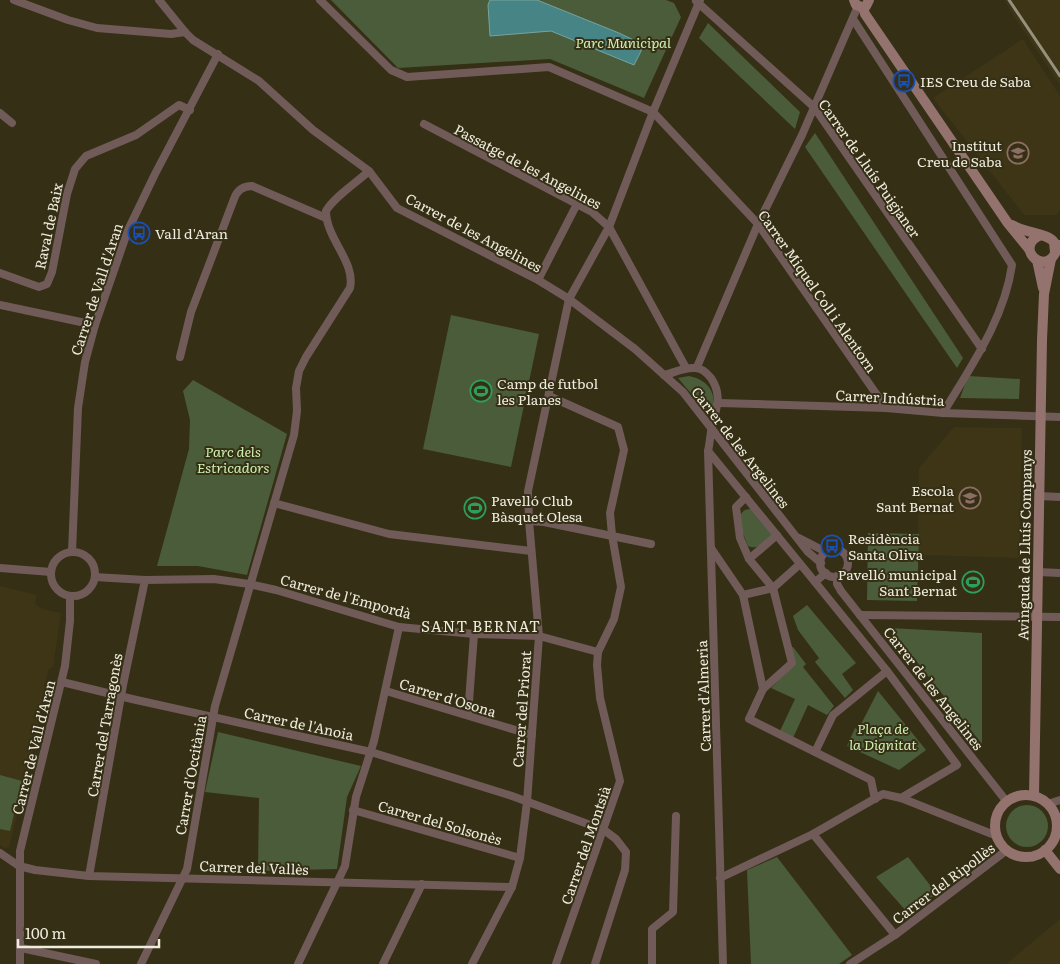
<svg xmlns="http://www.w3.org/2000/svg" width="1060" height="964" font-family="Literata,serif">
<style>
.built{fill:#3d3515}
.green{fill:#4a5c3a}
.water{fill:#468485;stroke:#79a39f}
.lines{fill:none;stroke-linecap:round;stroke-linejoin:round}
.street{stroke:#705b58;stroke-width:8}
.secondary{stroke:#94736e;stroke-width:10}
.rail{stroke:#96917e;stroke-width:3}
.labels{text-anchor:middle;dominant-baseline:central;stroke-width:4;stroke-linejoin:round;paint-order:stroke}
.park-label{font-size:14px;font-style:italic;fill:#cdf1af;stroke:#352f16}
.poi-label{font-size:14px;fill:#efecdd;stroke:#352f16;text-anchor:start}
.street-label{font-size:14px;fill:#efecdd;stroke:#352f16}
.neighbourhood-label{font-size:15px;letter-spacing:1px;fill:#efecdd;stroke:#352f16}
</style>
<rect width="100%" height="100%" fill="#352f16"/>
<g class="built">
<polygon points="1004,0 1060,0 1060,85 1017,21"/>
<polygon points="1023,39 1060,96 1060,209 1057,215 1024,215 933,98"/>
<polygon points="954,427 1022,428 1019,558 918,555 919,468"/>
<polygon points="0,586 37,595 35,604 42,609 61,613 53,667 49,669 44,686 47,691 9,847 5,848 0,845"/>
<polygon points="1060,919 1060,964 1006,964"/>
</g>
<g class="green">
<polygon points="331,0 666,0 674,3 681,17 644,98 550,59 398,68"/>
<polygon points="708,23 800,112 795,129 699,38"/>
<polygon points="815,133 963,358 957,368 805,147"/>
<polygon points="451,315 539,334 511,467 423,449"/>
<path d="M689,376C710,380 719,396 710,416L678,378Z"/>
<polygon points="968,376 1020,379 1019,399 960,398"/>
<polygon points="193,380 287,434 247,575 198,566 157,566 189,449 190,420 183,391"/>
<path d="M751,509L772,535C764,541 758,551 748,546C744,536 731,509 751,509Z"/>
<polygon points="868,533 919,534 917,601 867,600"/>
<polygon points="807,605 856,663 842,674 853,690 845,698 815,662 819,658 798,630 793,616"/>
<polygon points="890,628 982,633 982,744"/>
<polygon points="790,647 793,647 806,664 803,667 834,706 827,715 808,705 793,738 780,731 795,699 771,688 794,664"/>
<polygon points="878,691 926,750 899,770 847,746 855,728 858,730"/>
<polygon points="218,732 361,766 347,797 337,869 258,871 259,798 205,792"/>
<polygon points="0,775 22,781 10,831 0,829"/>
<circle cx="1027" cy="826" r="21"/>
<polygon points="777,857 852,955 839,964 751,964 747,870"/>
<polygon points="908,857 937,894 907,912 876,877"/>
</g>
<polygon class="water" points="490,0 537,0 619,33 644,45 634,65 551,31 490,36 488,5"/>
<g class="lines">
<g class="street">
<polyline points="14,0 68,20 97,28 171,34 185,32"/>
<polyline points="159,0 185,32 193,40 259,81 313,130 369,171 397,208 538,280 569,299 635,349 683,392 808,552 821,563"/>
<polyline points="320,0 391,70 407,77 549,67 653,112 758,224 886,408"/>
<polyline points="696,1 814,107 982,349"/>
<path d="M853,19L1012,265C1004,320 971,366 943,413"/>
<polyline points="0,113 12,123"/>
<polyline points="424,124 592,212 609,227 686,368"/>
<polyline points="0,273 39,287 47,284 52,272 67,194 75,169 86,156 136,135 179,105 190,110"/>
<polyline points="538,280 577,204"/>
<polyline points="0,305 95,325"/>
<path d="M180,357L191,312L234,199C237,190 243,186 252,186L326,218"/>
<polyline points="697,367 758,224 802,135 858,6"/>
<path d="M664,375C674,373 684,367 695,368C701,368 707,373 711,378C723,396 716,408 712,427C710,435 710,443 708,451L723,964"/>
<polyline points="549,396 618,427 624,450 610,513 612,535 621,587 614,619 598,652 597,665 600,698 620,781 556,964"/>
<polyline points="719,403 886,408 943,413 1060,417"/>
<polyline points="708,451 815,582 826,573"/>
<polyline points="1039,496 1060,497"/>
<polyline points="746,497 736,507 740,538 749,559 773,588 792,663 763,689"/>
<polyline points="274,503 389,534 531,551"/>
<polyline points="529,521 544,522 651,544"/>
<polyline points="799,538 826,552"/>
<polyline points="711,548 743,595 763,689 749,719 871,780 875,799"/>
<circle cx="834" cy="563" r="14"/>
<circle cx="73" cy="574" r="22"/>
<polyline points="72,552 78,408 85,362 95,325 128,230 155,174 218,54"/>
<polyline points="749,559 777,535"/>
<polyline points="0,568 51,572"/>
<polyline points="1038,572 1060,573"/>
<polyline points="837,576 837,584 841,591 1007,802"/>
<polyline points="95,577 145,580 214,579 249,584 276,590 399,627 474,634 539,636 598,652"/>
<polyline points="815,582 887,671 957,765 901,798"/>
<polyline points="743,595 773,588 800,564"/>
<polyline points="860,615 1060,617"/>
<polyline points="62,682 132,699 371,752 512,796 604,830 616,839 626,852 625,870 595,964"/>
<polyline points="386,691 532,735"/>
<polyline points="468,715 474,634"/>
<polyline points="815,752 833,715 887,671"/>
<polyline points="1048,804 1060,800"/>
<polyline points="353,810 520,858"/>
<polyline points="813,834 895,935"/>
<polyline points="0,853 19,866 35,870 89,876 512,887"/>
<polyline points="89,876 123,685 145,580"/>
<polyline points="720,878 813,834 883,794 901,798 997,836"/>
<polyline points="21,948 96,964"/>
<polyline points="20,964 20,851 65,666 70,621 70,596"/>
<path d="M141,964L187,869L215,706L294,435L297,411L296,388L299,371L306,357L350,288C356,262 326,239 326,211C333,198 356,183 369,171"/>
<polyline points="298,964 345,866 356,797 374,741 399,627"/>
<polyline points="383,964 422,884"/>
<polyline points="472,964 512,887 520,858 527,802 539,636 529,521 528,491 569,299 609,227 653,112 700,0"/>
<polyline points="652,964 652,929 673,912 676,816"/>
<polyline points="850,964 895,935 1007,850"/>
</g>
<g class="secondary">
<polyline points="854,0 856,5 862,7 866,6 869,0"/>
<polyline points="863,7 865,14 1007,222 1029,249"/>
<path d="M1012,225C1025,233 1047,233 1054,242L1055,252"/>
<path d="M1041,235C1017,244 1036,270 1051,259C1055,255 1057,249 1060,245"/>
<polyline points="1037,260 1043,288"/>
<circle cx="1026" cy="826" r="31"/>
<polyline points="1034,796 1042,340 1044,294 1051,259"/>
<polyline points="1045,850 1060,869"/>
</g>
<polyline class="rail" points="1009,0 1060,76"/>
</g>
<defs>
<g id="bus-ring" transform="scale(1.125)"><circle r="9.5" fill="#352f16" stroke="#1a4fb4" stroke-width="1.5"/><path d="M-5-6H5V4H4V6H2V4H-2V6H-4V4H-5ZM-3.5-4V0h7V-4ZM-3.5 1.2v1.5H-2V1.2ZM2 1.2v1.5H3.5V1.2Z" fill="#1a4fb4"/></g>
<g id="school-ring" transform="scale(1.125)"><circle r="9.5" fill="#352f16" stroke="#8d6e63" stroke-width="1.5"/><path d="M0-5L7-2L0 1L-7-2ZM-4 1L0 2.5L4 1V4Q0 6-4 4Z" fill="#8d6e63"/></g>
<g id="stadium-ring" transform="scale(1.125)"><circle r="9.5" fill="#352f16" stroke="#2e9e5b" stroke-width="1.5"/><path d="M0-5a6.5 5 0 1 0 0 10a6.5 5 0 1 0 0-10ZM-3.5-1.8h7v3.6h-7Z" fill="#2e9e5b"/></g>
</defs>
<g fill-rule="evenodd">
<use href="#bus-ring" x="904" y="81"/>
<use href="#school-ring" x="1018" y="153"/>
<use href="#bus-ring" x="139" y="233"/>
<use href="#stadium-ring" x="481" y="391"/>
<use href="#school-ring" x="970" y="498"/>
<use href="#stadium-ring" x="475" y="508"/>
<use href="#bus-ring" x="832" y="546"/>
<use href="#stadium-ring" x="973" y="582"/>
</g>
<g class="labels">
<g class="park-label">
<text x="623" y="42">Parc Municipal</text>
<text x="233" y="451">Parc dels<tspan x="233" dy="16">Estricadors</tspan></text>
<text x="883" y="728">Plaça de<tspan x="883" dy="16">la Dignitat</tspan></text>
</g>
<g class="poi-label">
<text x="920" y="81">IES Creu de Saba</text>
<text x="1002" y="145" text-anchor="end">Institut<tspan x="1002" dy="16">Creu de Saba</tspan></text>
<text x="155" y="233">Vall d'Aran</text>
<text x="497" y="383">Camp de futbol<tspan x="497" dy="16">les Planes</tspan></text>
<text x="954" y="490" text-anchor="end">Escola<tspan x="954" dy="16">Sant Bernat</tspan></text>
<text x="491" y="500">Pavelló Club<tspan x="491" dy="16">Bàsquet Olesa</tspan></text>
<text x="848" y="538">Residència<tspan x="848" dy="16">Santa Oliva</tspan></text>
<text x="957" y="574" text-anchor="end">Pavelló municipal<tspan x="957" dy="16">Sant Bernat</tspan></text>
</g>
<g class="street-label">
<text transform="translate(528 166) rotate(28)">Passatge de les Angelines</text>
<text transform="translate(870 168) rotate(55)">Carrer de Lluís Puigjaner</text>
<text transform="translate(48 226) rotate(-78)">Raval de Baix</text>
<text transform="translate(474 232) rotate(28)">Carrer de les Angelines</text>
<text transform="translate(96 289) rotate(-72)">Carrer de Vall d'Aran</text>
<text transform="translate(818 291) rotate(55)">Carrer Miquel Coll i Alentorn</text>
<text transform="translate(890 397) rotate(3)">Carrer Indústria</text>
<text transform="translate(741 447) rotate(52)">Carrer de les Argelines</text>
<text transform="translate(1024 545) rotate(-89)">Avinguda de Lluís Companys</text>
<text transform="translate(346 596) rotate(15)">Carrer de l'Empordà</text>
<text transform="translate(934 688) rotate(52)">Carrer de les Angelines</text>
<text transform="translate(703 696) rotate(-92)">Carrer d'Almeria</text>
<text transform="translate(448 697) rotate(17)">Carrer d'Osona</text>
<text transform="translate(521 709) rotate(-86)">Carrer del Priorat</text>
<text transform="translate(299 723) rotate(12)">Carrer de l'Anoia</text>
<text transform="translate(104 725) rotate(-80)">Carrer del Tarragonès</text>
<text transform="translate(33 747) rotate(-76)">Carrer de Vall d'Aran</text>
<text transform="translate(190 775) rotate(-80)">Carrer d'Occitània</text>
<text transform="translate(440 822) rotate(16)">Carrer del Solsonès</text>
<text transform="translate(585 845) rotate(-71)">Carrer del Montsià</text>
<text transform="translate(254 867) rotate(2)">Carrer del Vallès</text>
<text transform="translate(943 883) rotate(-37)">Carrer del Ripollès</text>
</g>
<g class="neighbourhood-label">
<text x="481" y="625">SANT BERNAT</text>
</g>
</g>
<path d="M18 939v8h141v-8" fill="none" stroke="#efecdd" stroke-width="2.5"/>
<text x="25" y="939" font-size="15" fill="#efecdd" stroke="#352f16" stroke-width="4" paint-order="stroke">100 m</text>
</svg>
